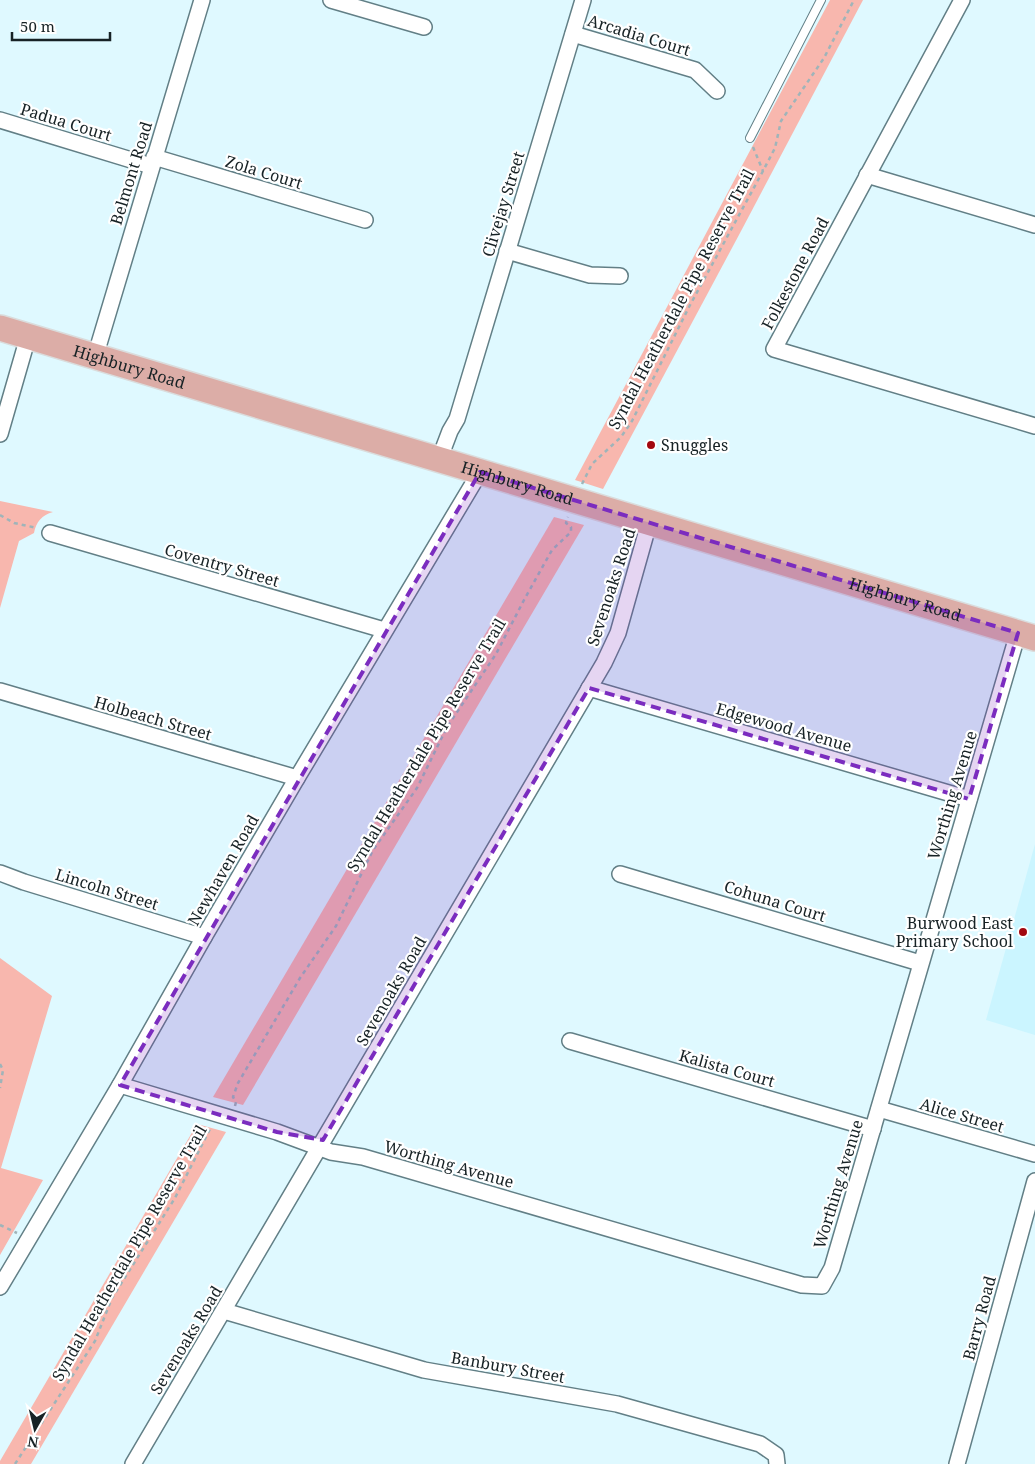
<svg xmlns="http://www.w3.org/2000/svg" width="1035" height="1464" font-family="'Noto Serif',serif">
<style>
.built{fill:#cbf5ff}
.green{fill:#f8b7ae}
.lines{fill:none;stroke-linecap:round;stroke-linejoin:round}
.lane-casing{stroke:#627f86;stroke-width:10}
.street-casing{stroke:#627f86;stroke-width:18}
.primary-casing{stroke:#dadcdc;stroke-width:28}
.path{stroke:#9fb4b9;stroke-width:2.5;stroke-dasharray:4 4;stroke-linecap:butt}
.lane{stroke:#fff;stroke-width:8}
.street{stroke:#fff;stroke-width:15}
.primary{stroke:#dcada7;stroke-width:25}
.marked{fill:#7b2cbf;fill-opacity:0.2;stroke:#7b2cbf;stroke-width:4;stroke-dasharray:10 6;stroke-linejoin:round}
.poi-dot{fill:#a2070f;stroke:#fff;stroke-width:2}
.labels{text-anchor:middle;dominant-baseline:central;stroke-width:4.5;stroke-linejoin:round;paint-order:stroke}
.street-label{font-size:16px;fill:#172225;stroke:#fff}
.poi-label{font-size:16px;fill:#172225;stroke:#fff;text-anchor:start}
</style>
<rect width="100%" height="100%" fill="#dff9ff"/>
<polygon class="built" points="1035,844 1035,1035 986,1020"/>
<g class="green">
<polygon points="830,0 863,0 740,233 603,489 575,480"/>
<path d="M0,501L53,512C42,515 36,522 34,533L19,541L0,608Z"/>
<polygon points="554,517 584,525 243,1105 213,1097"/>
<polygon points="0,958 52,996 1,1168 43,1180 0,1255"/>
<polygon points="197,1124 226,1132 31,1464 0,1464 0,1461"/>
</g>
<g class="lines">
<g class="lane-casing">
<polyline id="lane" points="750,138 821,0"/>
</g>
<g class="street-casing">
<g id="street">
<polyline points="331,0 424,27"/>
<polyline points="962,0 774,349 1035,426"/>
<polyline points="573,34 695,70 717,91"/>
<polyline points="0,120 151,166"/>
<polyline points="154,157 365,220"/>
<polyline points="867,175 1035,225"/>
<polyline points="507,251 590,275 620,276"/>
<polyline points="95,357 202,0"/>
<polyline points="0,434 28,337"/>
<polyline points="439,460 450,431 457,419 583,0"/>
<polyline points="50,533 384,630"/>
<polyline points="589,688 969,799"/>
<polyline points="0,691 297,778"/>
<polyline points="0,873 24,882 204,937"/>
<polyline points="620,874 920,963"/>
<polyline points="570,1041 873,1129"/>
<polyline points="120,1085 277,1132 331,1152 363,1157 802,1285 822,1286 832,1268 1018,633"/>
<polyline points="879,1109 1035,1154"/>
<polyline points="0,1287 120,1085 204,937 297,778 480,472"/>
<polyline points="224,1311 424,1370 617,1404 760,1444 776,1455 777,1464"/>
<polyline points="133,1464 604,663 618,633 649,523"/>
<polyline points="957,1464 1035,1181"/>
</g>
</g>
<g class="primary-casing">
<g id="primary">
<path id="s1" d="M0,328L1035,638"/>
</g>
</g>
<g class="path">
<polyline points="753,147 763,171"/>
<polyline points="582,484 592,464 621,437 632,421 689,307 763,171 775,148 781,121 824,58 854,0"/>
<polyline points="0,515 14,523 37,528"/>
<polyline points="0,1064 3,1070 0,1088"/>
<polyline points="235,1106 236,1102 233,1097 238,1083 300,978 336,926 373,850 417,788 447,727 496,654 524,600 552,550 571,532 571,527 566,523 568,517"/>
<polyline points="0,1225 17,1233"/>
<polyline points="15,1464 95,1341 112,1298 175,1198 211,1127"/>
</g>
<use href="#lane" class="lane"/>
<use href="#street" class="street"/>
<use href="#primary" class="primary"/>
</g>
<path class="marked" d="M480,472L1018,633L969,799L589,688L323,1140L277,1132L120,1085Z"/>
<g class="poi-dot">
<circle cx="651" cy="445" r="5"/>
<circle cx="1023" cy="932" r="5"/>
</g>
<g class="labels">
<g class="street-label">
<text transform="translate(639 35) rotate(17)">Arcadia Court</text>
<text transform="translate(66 122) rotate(17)">Padua Court</text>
<text transform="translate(264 172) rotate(17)">Zola Court</text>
<text transform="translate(131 173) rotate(-73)">Belmont Road</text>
<text transform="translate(503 204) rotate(-73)">Clivejay Street</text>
<text transform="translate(795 273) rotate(-62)">Folkestone Road</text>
<text transform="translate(681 299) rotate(-62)">Syndal Heatherdale Pipe Reserve Trail</text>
<text stroke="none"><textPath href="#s1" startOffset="135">Highbury Road</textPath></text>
<text stroke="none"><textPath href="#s1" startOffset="540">Highbury Road</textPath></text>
<text transform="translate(222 565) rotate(16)">Coventry Street</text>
<text transform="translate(611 587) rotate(-72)">Sevenoaks Road</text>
<text stroke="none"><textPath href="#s1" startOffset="945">Highbury Road</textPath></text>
<text transform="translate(153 718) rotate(16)">Holbeach Street</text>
<text transform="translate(784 727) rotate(16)">Edgewood Avenue</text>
<text transform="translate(426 745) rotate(-59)">Syndal Heatherdale Pipe Reserve Trail</text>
<text transform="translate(952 795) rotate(-73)">Worthing Avenue</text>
<text transform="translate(223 870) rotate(-60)">Newhaven Road</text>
<text transform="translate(107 889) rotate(17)">Lincoln Street</text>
<text transform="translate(775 901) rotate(17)">Cohuna Court</text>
<text transform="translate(391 991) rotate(-60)">Sevenoaks Road</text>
<text transform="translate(727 1068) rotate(16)">Kalista Court</text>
<text transform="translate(962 1115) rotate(16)">Alice Street</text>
<text transform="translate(449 1164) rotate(16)">Worthing Avenue</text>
<text transform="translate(838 1184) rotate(-73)">Worthing Avenue</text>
<text transform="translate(129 1253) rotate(-60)">Syndal Heatherdale Pipe Reserve Trail</text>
<text transform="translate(979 1318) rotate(-75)">Barry Road</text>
<text transform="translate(186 1340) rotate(-59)">Sevenoaks Road</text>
<text transform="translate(508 1367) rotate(10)">Banbury Street</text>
</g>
<g class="poi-label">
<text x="661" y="445">Snuggles</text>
<text x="1013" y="923" text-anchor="end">Burwood East<tspan x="1013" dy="18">Primary School</tspan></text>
</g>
</g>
<g transform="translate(35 1429) rotate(188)" stroke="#ffffff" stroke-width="4" paint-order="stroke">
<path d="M0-4L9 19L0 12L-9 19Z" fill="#172225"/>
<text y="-8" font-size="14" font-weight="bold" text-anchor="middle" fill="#172225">N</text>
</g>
<path d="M12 32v8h98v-8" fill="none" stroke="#172225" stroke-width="2.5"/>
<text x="20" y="32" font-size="15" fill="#172225" stroke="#ffffff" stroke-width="4" paint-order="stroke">50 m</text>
</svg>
